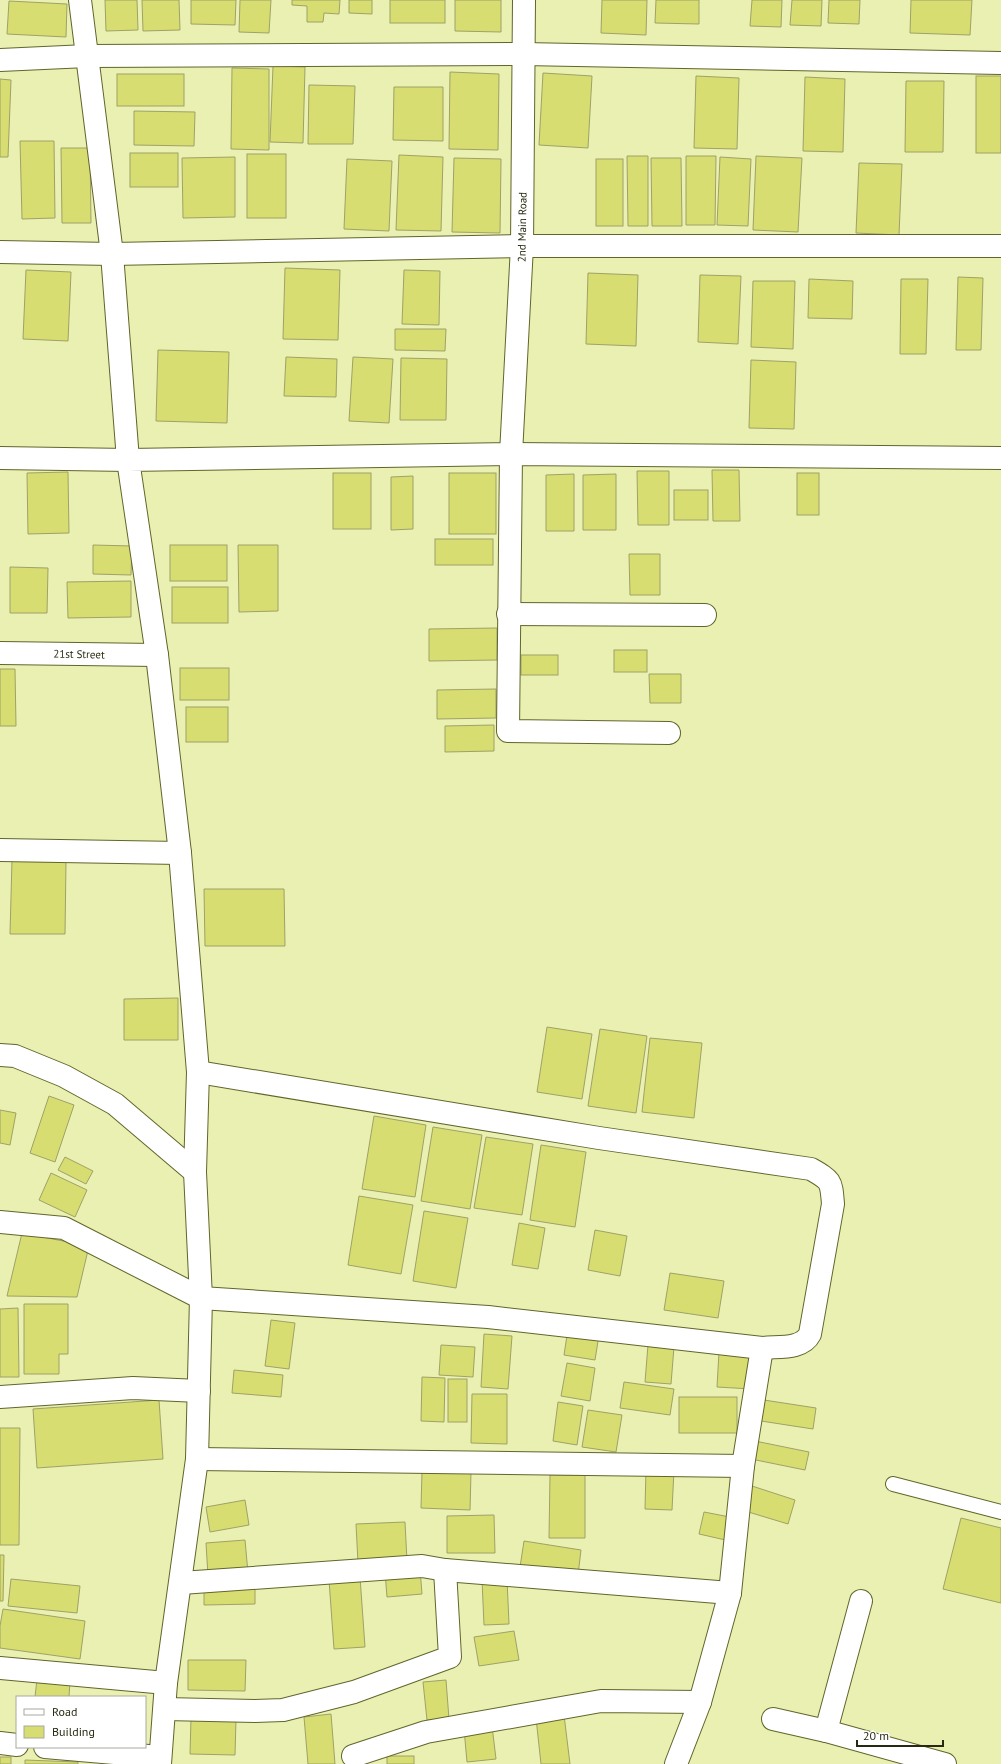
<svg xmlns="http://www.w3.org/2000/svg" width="1001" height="1764" font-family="'PT Sans',sans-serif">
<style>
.building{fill:#d7dd71;stroke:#9ea267}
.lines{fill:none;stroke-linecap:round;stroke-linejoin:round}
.service-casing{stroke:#61652b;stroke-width:16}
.minor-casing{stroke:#61652b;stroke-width:24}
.tertiary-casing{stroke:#61652b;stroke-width:24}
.service{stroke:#fff;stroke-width:14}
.minor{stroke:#fff;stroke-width:22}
.tertiary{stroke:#fff;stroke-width:22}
.labels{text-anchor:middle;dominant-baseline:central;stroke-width:3;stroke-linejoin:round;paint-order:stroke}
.street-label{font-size:11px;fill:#282911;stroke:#fff}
</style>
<rect width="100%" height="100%" fill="#eaf0b1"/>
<g class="building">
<polygon points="105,0 137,0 138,30 106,31"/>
<polygon points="142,0 179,0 180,30 143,31"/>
<polygon points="191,0 236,0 235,25 191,24"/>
<polygon points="240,0 271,0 269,33 239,32"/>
<polygon points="292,0 340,0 339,14 324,13 323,22 307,22 307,6 292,5"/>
<polygon points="349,0 372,0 372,14 349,13"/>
<rect x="390" y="0" width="55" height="23"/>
<polygon points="455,0 501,0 501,32 455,31"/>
<polygon points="602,0 647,0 646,35 601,33"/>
<polygon points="656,0 699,0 699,24 655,23"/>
<polygon points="752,0 782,0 781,27 750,26"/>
<polygon points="792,0 822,0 821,26 790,25"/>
<polygon points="829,0 860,0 859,24 828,23"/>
<polygon points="911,0 972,0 970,35 910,33"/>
<polygon points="9,1 67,4 66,37 7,34"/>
<polygon points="273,66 305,67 303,143 270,142"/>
<polygon points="232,68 269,69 269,150 231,149"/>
<polygon points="450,72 499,74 498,150 449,149"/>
<polygon points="543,73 592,76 588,148 539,145"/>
<rect x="117" y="74" width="67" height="32"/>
<polygon points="696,76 739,78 737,149 694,148"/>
<rect x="976" y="76" width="25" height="77"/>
<polygon points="805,77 845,79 843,152 803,151"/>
<polygon points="0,79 11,80 8,157 0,157"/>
<polygon points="906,81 944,81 943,152 905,152"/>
<polygon points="309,85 355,86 353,144 308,144"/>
<polygon points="394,87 443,87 443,141 393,140"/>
<polygon points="134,111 195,112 194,146 134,145"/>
<polygon points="20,141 54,141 55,218 22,219"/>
<polygon points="61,148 90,148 91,223 62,223"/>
<rect x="130" y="153" width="48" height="34"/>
<rect x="247" y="154" width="39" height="64"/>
<polygon points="399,155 443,157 441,231 396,230"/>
<polygon points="627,156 648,156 648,226 628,226"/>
<polygon points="686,156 716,156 715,225 686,225"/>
<polygon points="756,156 802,158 798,232 753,230"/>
<polygon points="235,157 235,217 183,218 182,158"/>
<polygon points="720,157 751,159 748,226 717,225"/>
<polygon points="454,158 501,159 500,233 452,232"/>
<polygon points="651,158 681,158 682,226 652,226"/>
<polygon points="347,159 392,161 389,231 344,229"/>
<rect x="596" y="159" width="27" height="67"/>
<polygon points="859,163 902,164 899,235 856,233"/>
<polygon points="285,268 340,270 338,340 283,339"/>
<polygon points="26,270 71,272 68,341 23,339"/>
<polygon points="404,270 440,271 439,325 402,324"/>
<polygon points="588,273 638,275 636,346 586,344"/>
<polygon points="700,275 741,276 738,344 698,342"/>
<polygon points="958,277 983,278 981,350 956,350"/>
<polygon points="809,279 853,281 852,319 808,318"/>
<polygon points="901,279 928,279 926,354 900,354"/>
<polygon points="753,281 795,281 793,349 751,347"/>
<polygon points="395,329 446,329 445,351 395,350"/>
<polygon points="158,350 229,352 227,423 156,421"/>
<polygon points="286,357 337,359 336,397 284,396"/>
<polygon points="353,357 393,359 389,423 349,421"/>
<polygon points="401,358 447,359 446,420 400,420"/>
<polygon points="751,360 796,362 794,429 749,428"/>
<polygon points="712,470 739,470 740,521 713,521"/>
<polygon points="637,471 669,471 669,525 638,525"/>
<polygon points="68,472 69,533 28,534 27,473"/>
<rect x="333" y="473" width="38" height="56"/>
<rect x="449" y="473" width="47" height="61"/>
<rect x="797" y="473" width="22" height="42"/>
<polygon points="574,474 574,531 546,531 546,475"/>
<polygon points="616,474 616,530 583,530 583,475"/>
<polygon points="413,476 413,529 391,530 391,477"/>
<rect x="674" y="490" width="34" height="30"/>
<rect x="435" y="539" width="58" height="26"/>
<polygon points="93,545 132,546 131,575 93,574"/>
<rect x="170" y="545" width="57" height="36"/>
<polygon points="238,545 278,545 278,611 239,612"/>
<polygon points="629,554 660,554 660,595 630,595"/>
<polygon points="10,567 48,568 47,613 10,613"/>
<polygon points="131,581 131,617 68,618 67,582"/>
<rect x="172" y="587" width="56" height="36"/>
<polygon points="497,628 497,660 429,661 429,629"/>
<rect x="614" y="650" width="33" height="22"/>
<rect x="521" y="655" width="37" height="20"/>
<rect x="180" y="668" width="49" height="32"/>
<polygon points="0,669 15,669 16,726 0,726"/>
<polygon points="649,674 681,674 681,703 650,703"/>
<polygon points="496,689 496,718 437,719 437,690"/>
<rect x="186" y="707" width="42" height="35"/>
<polygon points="494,725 494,751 445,752 445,726"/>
<polygon points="12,860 66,861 65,934 10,934"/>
<polygon points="204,889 284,889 285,946 205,946"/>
<polygon points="178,998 178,1040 124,1040 124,999"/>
<polygon points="547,1027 592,1034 582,1099 537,1092"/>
<polygon points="600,1029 647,1036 636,1113 588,1106"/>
<polygon points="650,1038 702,1043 694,1118 642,1112"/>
<polygon points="49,1096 74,1105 55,1162 30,1153"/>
<polygon points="0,1110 16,1113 10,1145 0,1143"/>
<polygon points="374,1116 426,1125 415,1197 362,1189"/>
<polygon points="433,1127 482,1135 470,1209 421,1201"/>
<polygon points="486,1137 533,1144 522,1215 474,1208"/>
<polygon points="541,1145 586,1152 575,1227 530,1220"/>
<polygon points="65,1157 93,1171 86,1184 58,1170"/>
<polygon points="51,1173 87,1190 75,1217 39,1200"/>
<polygon points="359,1196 413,1205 401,1274 348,1265"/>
<polygon points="424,1211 468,1218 456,1288 413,1281"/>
<polygon points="519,1223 545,1228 538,1269 512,1265"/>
<polygon points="595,1230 627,1236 620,1276 588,1270"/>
<polygon points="22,1233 89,1246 77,1297 7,1296"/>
<polygon points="670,1273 724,1281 718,1318 664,1310"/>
<polygon points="24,1304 68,1304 68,1354 59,1354 59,1374 24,1374"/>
<polygon points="18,1308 19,1377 0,1377 0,1309"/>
<polygon points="271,1320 295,1323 289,1369 265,1366"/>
<polygon points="568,1329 599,1335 595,1360 564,1355"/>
<polygon points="484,1334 512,1336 508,1389 481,1387"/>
<polygon points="441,1345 475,1347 473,1377 439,1375"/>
<polygon points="648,1345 674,1347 671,1384 645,1382"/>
<polygon points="719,1352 753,1353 751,1389 717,1387"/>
<polygon points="567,1363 595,1368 590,1401 561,1396"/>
<polygon points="234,1370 283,1375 281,1397 232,1393"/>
<polygon points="422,1377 445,1378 444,1422 421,1421"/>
<rect x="448" y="1379" width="19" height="43"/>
<polygon points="624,1382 674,1389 670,1415 620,1408"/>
<polygon points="472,1394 507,1394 507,1444 471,1443"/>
<rect x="679" y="1397" width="58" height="36"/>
<polygon points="159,1400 163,1459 37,1468 33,1409"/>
<polygon points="764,1400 816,1408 813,1429 761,1421"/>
<polygon points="558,1402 583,1406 577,1445 553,1441"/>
<polygon points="588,1410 622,1415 616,1452 582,1447"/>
<polygon points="0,1428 20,1428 19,1545 0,1545"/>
<polygon points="755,1441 809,1452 805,1470 751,1459"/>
<polygon points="646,1469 674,1470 672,1510 645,1509"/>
<polygon points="422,1471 471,1472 470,1510 421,1508"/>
<polygon points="550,1475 585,1475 585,1538 549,1538"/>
<polygon points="752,1486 795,1500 788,1524 745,1511"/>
<polygon points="245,1500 249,1525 210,1532 206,1507"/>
<polygon points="704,1512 735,1518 730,1541 699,1534"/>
<polygon points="494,1515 495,1553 447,1553 447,1516"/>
<polygon points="961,1518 1001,1528 1001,1603 943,1589"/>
<polygon points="405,1522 407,1561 358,1563 356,1524"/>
<polygon points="245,1540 248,1573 208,1576 206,1543"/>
<polygon points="524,1541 581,1550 578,1575 520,1567"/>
<polygon points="0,1555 4,1555 3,1601 0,1601"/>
<polygon points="420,1569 422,1594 387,1597 385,1572"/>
<polygon points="360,1577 365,1647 334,1649 329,1580"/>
<polygon points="11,1579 80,1586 77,1613 8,1606"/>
<polygon points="507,1579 509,1624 484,1625 482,1580"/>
<polygon points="255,1583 255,1604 204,1605 204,1584"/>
<polygon points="3,1609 85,1621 80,1659 0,1648 0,1626"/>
<polygon points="514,1631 519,1660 479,1666 474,1637"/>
<polygon points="188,1660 246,1660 245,1691 188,1690"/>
<polygon points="37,1679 70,1681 69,1697 35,1697"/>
<polygon points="446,1680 449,1719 427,1720 423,1682"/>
<polygon points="331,1714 335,1764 308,1764 304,1717"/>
<polygon points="564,1715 570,1764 541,1764 536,1718"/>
<polygon points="191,1718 236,1719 235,1755 190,1754"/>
<polygon points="492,1726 496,1759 467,1762 464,1729"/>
<rect x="387" y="1756" width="27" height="8"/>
<rect x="0" y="1757" width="11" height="7"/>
<polygon points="25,1760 78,1762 78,1764 25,1764"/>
</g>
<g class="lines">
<g class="service-casing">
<polyline id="service" points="893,1484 1001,1512"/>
</g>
<g class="minor-casing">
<g id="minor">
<polyline points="0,60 87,56 523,54 1001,63"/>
<polyline points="0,252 112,254 522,246 1001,246"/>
<polyline points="0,458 128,460 112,254 80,0"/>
<polyline points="508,614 705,615"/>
<polyline points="0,653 157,655"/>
<polyline points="669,733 508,731 511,454 1001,458"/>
<polyline points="0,850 180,853"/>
<polyline points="0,1055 15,1056 64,1076 115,1104 195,1172"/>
<path d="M0,1222L64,1228L201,1298L488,1317L762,1348C777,1346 802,1350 810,1334L833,1204C831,1181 832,1181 811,1169L599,1138L198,1072"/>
<polyline points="0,1397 133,1388 199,1391"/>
<polyline points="197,1459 743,1466"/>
<polyline points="181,1583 422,1566 445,1570 730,1593"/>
<polyline points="0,1668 166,1683"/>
<polyline points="165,1709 255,1711 283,1710 354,1692 450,1657 445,1570"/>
<polyline points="773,1719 826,1731 945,1764"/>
<polyline points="826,1731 861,1601"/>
<polyline points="0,1743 17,1745"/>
<polyline points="45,1747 160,1757"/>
<polyline points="353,1756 426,1732 601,1701 700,1702"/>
<polyline points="676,1764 700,1702 730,1593 743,1466 762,1348"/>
</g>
</g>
<g class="tertiary-casing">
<polyline id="tertiary" points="160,1764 166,1683 197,1459 201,1298 195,1172 198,1072 180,853 157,655 128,460 511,454 522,246 524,0"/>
</g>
<use href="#service" class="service"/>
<use href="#minor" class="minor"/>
<use href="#tertiary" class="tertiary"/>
</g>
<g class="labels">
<g class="street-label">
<text transform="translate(522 227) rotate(-89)">2nd Main Road</text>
<text transform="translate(79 654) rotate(1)">21st Street</text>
</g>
</g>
<rect x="16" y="1696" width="130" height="52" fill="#ffffff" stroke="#a9a9a0"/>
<rect x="24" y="1709" width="20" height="6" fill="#ffffff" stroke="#a9a9a0"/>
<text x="52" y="1716" font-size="12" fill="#282911">Road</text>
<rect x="24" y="1726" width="20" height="12" fill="#d7dd71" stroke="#a9a9a0"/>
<text x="52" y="1736" font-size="12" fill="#282911">Building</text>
<path d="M857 1740v6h86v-6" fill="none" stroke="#282911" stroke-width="2"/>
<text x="863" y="1740" font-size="12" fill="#282911" stroke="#ffffff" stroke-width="3" paint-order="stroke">20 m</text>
</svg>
